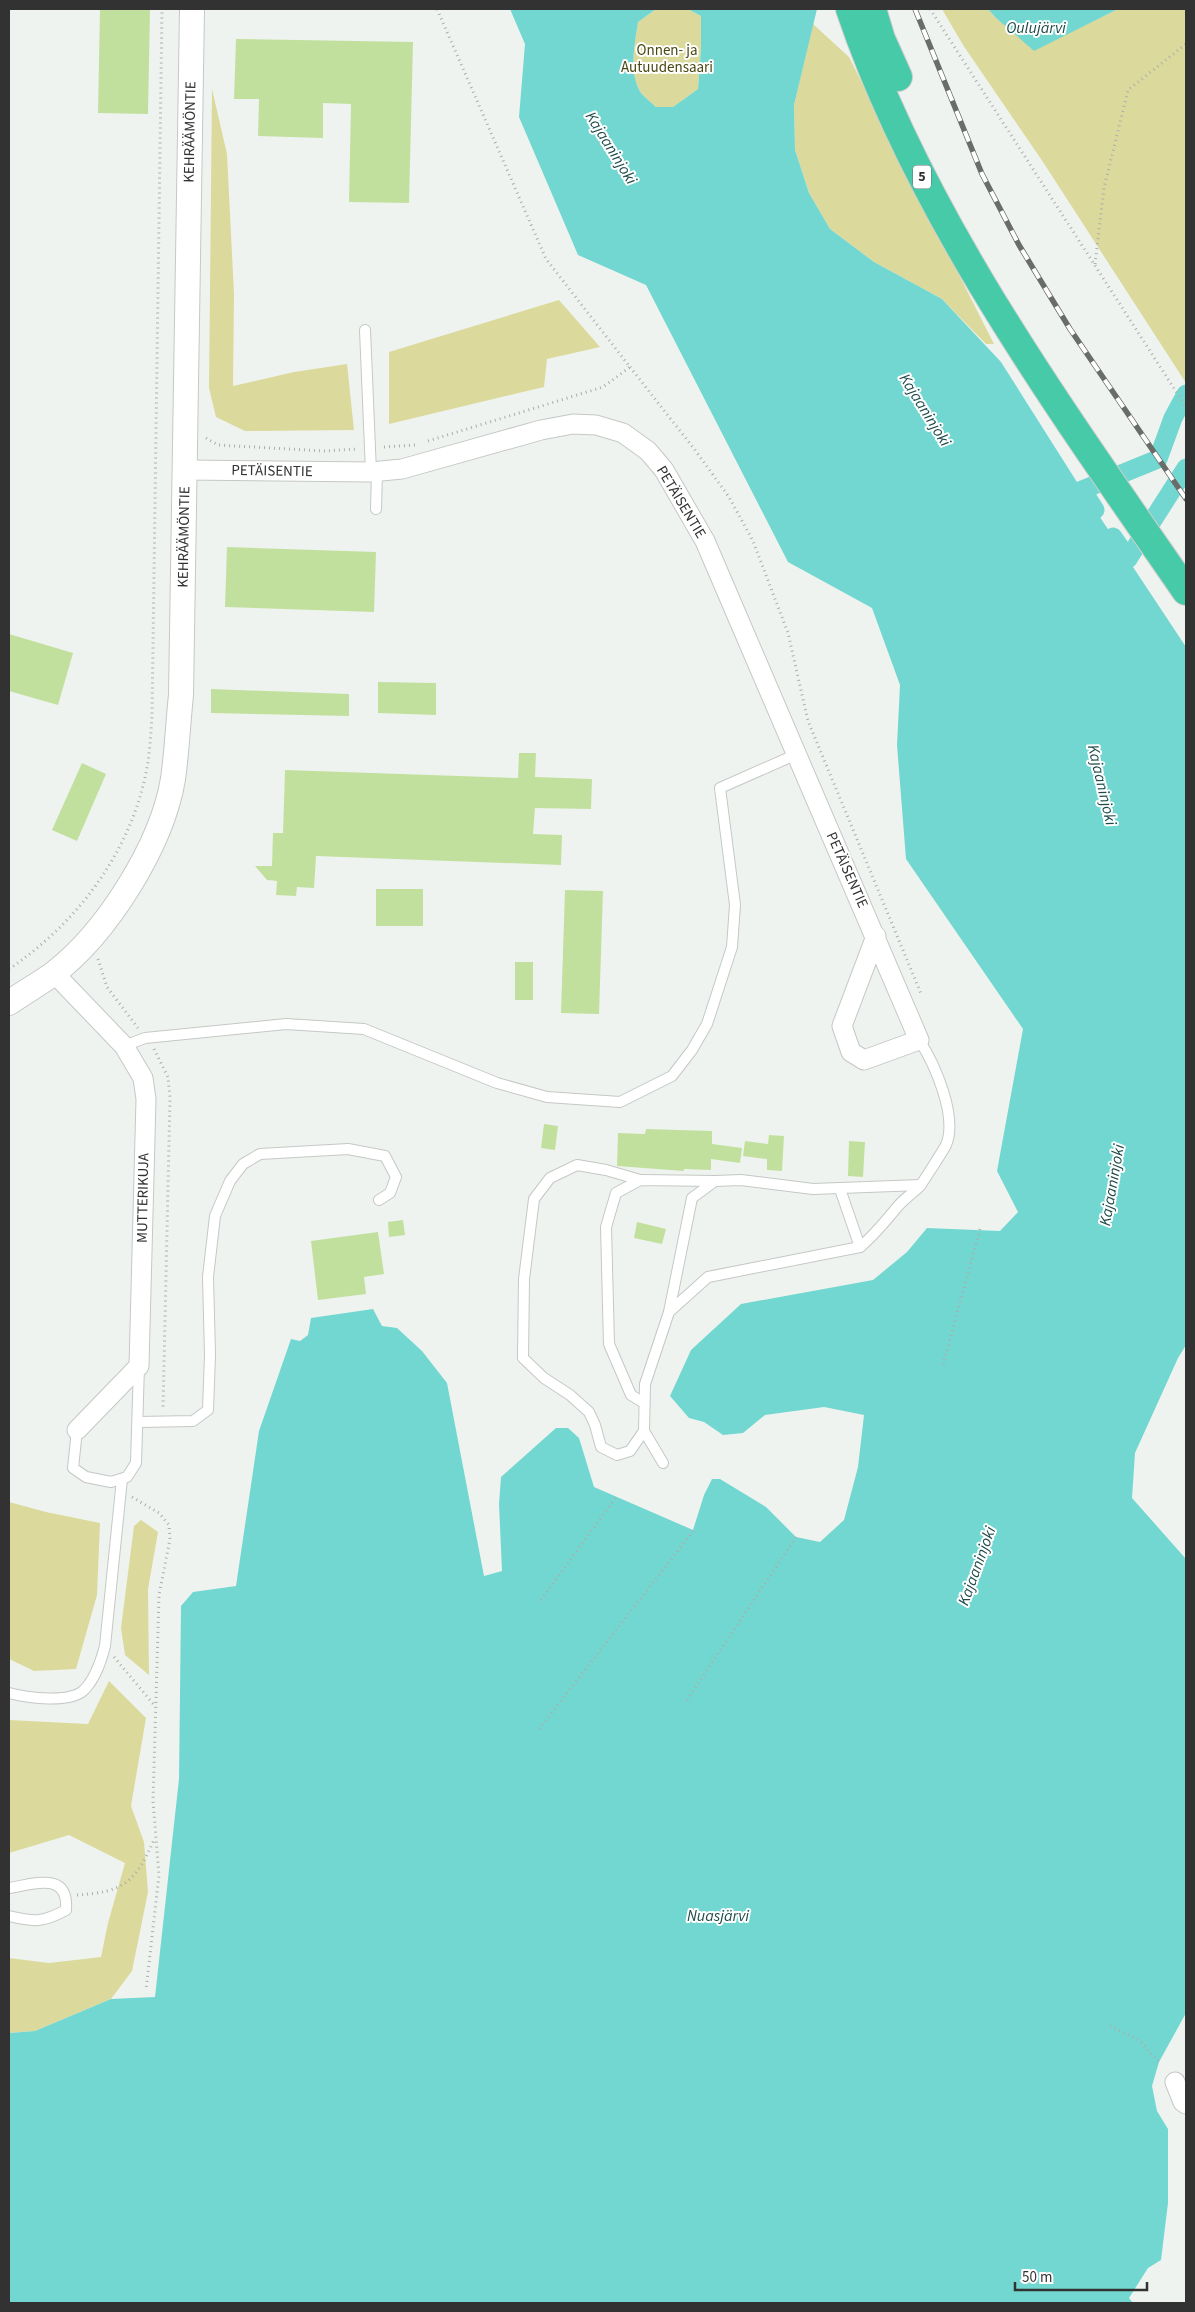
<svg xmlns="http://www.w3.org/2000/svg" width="1195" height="2312" font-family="'Source Sans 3',sans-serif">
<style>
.green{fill:#dbda9c}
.water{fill:#72d7d1}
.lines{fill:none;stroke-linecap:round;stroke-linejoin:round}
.canal{stroke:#72d7d1;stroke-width:19}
.building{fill:#c2e09d}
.service-casing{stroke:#c5c8c5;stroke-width:12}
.minor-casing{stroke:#c5c8c5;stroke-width:21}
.tertiary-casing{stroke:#c5c8c5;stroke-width:26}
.trunk-casing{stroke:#cecece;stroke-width:30}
.path{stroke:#abaeab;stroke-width:3;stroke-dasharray:1 4;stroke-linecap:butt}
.service{stroke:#fff;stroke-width:10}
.minor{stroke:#fff;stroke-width:19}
.tertiary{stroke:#fff;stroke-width:24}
.trunk{stroke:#47caa8;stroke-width:28}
.rail-casing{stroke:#6a6c6a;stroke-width:5.5}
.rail{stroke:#fff;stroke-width:4;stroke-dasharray:11;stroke-linecap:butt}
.labels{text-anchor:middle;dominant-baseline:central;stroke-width:4;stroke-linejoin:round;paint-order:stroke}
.shield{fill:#fff;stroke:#6f706f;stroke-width:1}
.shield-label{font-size:14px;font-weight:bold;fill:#313231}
.park-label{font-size:15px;fill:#4a4810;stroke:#fff}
.street-label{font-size:15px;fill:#313231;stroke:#fff}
.water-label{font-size:16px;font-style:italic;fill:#1e4b49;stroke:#fff}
</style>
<rect width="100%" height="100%" fill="#eff3ef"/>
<g class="green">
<path d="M656,9H688L701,16V48L698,89L673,107H656C651,102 645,98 641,93C628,73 635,44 638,22Z"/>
<polygon points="942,9 988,9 996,18 1034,50 1118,9 1186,9 1186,383 1043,162 963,45"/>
<polygon points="813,24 849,57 994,344 986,344 942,299 874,262 830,229 809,193 795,150 794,105"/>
<polygon points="212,89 227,154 234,294 233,386 294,372 347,364 354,430 245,431 216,417 209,388"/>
<polygon points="559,300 600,347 547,359 544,387 389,424 389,352"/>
<polygon points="9,1502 46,1512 100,1523 97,1595 76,1669 34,1671 9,1659"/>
<polygon points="141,1520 158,1532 148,1589 149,1675 125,1655 121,1628 134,1526"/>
<polygon points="109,1681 146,1718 131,1806 144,1842 148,1892 132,1971 111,1999 35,2031 9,2033 9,1958 49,1963 101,1957 108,1923 125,1863 69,1835 9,1853 9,1720 88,1724"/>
</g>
<g class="water">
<path d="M510,9H656L638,22C635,44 628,73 641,93C645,98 651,102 656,107H673L698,89L701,48V16L688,9H817L794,105L795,150L809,193L830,229L874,262L942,299L1001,362L1082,490L1186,647V1345L1178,1358L1135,1453L1132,1498L1186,1559V2013L1159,2062L1152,2086L1157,2111L1168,2129V2203L1161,2260L1148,2268L1129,2298L1133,2303H9V2033L35,2031L111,1999L155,1997L179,1779L181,1606L193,1592L236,1586L259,1431L291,1339L300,1341L308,1335L311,1318L373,1309L382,1326L397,1328L422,1351L447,1383L484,1576L502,1571L499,1504L501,1477L556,1428H568L579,1438L594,1487L693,1530L704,1495L712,1479H720L766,1507L796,1537L820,1542L844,1520L858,1467L864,1415L824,1407L765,1415L743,1433L723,1435L704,1422L689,1418L670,1396L691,1350L741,1304L873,1280L907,1252L927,1228L1000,1231L1018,1212L997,1171L1023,1029L906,859L897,745L900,685L872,608L788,562L646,285L578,255L519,117L525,44Z"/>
<polygon points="988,9 1118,9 1034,51 996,18"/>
</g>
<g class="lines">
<g class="canal">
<polyline points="1095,510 1082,490 1158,459 1173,418 1186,394"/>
<polyline points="1113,537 1128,559 1186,468"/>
</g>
</g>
<g class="building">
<polygon points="100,9 150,9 148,114 98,113"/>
<polygon points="236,39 413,42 409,203 349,202 351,104 323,103 323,138 258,136 259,99 234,99"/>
<polygon points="227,547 376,552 374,612 225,607"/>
<polygon points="9,634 73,653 58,705 9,691"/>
<polygon points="378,682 436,683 436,715 378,713"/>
<polygon points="211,689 349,694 349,716 211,713"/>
<polygon points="519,753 536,753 535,777 592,779 591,809 535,808 533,834 562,835 561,865 316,856 314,888 297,887 296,896 276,895 277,881 267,880 255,866 272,866 273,833 283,833 285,770 518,778"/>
<polygon points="82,763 106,774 77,841 52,830"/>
<rect x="376" y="889" width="47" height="37"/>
<polygon points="565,890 603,891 599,1014 561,1013"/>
<rect x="515" y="962" width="18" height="38"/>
<polygon points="544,1124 558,1126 555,1150 541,1148"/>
<polygon points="646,1129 712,1131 712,1144 742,1148 740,1163 711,1159 711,1170 684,1169 684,1171 617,1166 618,1133 645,1134"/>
<polygon points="769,1135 784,1136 782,1171 767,1170 767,1159 743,1156 745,1141 768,1144"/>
<polygon points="849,1141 865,1142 863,1177 848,1176"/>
<polygon points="403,1220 405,1235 389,1237 388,1222"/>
<polygon points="637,1222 666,1229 662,1244 634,1238"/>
<polygon points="378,1232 384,1274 364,1277 366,1294 318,1300 311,1241"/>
</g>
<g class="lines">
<g class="service-casing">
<g id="service">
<polyline points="365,330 371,472"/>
<polyline points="376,509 377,471"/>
<polyline points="124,1046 145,1038 286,1024 364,1029 497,1083 547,1097 620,1102 672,1076 692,1050 707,1024 732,947 735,905 720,788 797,754"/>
<polyline points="640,1180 606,1170 577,1165 550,1178 534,1199 524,1279 523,1358 544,1378 570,1395 589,1412 595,1425 601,1447 617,1455 630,1451 644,1431"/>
<polyline points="840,1189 860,1247"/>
<polyline points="669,1312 692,1198 715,1181 741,1180 813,1189 921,1185"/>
<polyline points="644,1403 631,1395 609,1344 606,1227 616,1193 640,1180 715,1181"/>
<polyline points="139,1422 193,1421 208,1410 210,1355 208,1277 215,1216 230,1181 243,1164 260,1154 348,1149 385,1156 396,1177 390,1193 379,1200"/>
<polyline points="77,1430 73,1468 86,1477 111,1482 127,1477 136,1463 139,1366"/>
<path d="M663,1463L644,1431L645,1384L669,1312L708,1277L860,1247C876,1234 886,1220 899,1205C905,1198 913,1193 919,1187C922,1184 944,1149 946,1145C958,1117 935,1064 919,1040"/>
<path d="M9,1693C27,1698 72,1704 85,1689C96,1677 101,1661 105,1646L122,1479"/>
<path d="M9,1888C34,1884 69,1871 66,1910C42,1923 34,1922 9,1916"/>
</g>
</g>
<g class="minor-casing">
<g id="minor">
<polyline points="186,470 371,472 402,469 541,430 573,424 596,425 623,433 648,451 664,470 705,541 919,1040 864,1060 851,1052 842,1026 876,936"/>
<polyline points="54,973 124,1046 143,1078 146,1099 139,1366 77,1430"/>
<polyline points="1175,2082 1183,2102 1186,2104"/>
</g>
</g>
<g class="tertiary-casing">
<path id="tertiary" d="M9,1003C23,993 39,984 53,974C107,933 162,845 173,779C177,751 178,723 181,695L192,9"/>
</g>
<g class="trunk-casing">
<g id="trunk">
<path d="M850,9C920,217 1062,411 1186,591"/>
<polyline points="872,9 881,39 898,77"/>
</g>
</g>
<g class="path">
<polyline points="930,9 1186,407"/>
<polyline points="1095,264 1104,188 1128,90 1186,44"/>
<polyline points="630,367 695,450 729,497 753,541 788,633 808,721 922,996"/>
<polyline points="206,438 218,445 324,451 357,449"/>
<polyline points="428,441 603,387 630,367 546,259 437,9"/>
<polyline points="384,447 415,445"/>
<polyline points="98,959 107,987 138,1028"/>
<path d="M9,969C79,922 134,848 148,762C150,747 151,731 152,716L162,9"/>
<polyline points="154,1049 168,1077 170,1098 163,1409"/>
<polyline points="943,1365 980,1229"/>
<polyline points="132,1497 159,1513 169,1525 170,1539 159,1595 153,1801 159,1875 146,1990"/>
<polyline points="541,1600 616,1497"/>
<polyline points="114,1657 155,1706"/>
<polyline points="687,1700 796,1537"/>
<polyline points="539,1729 694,1530"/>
<path d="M77,1895C125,1892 135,1882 154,1840"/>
<polyline points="1110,2026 1139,2040 1159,2062"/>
</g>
<use href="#service" class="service"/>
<use href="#minor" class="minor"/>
<use href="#tertiary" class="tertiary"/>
<use href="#trunk" class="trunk"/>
<g class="rail-casing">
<polyline id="rail" points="915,9 982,174 1019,245 1070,329 1186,499"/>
</g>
<use href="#rail" class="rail"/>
</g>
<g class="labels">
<rect class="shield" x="913" y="165.5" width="18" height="23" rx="4"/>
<g class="shield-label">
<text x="922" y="177">5</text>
</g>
<g class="park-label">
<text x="667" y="50">Onnen- ja<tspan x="667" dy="17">Autuudensaari</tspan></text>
</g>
<g class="street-label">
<text transform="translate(190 132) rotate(-89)">KEHRÄÄMÖNTIE</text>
<text transform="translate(272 471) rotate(1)">PETÄISENTIE</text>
<text transform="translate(681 502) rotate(59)">PETÄISENTIE</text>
<text transform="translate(184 537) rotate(-89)">KEHRÄÄMÖNTIE</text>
<text transform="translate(847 870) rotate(66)">PETÄISENTIE</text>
<text transform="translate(143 1198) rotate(-89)">MUTTERIKUJA</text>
</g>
<g class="water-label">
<text x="1036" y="28">Oulujärvi</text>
<text transform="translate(611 148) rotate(58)">Kajaaninjoki</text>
<text transform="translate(925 410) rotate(58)">Kajaaninjoki</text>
<text transform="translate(1102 785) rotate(77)">Kajaaninjoki</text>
<text transform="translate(1112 1185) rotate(-80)">Kajaaninjoki</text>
<text transform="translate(977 1566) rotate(-70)">Kajaaninjoki</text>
<text x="718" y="1916">Nuasjärvi</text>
</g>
</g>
<rect width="1195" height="2312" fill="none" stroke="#313231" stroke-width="20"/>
<path d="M1015 2282v8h132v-8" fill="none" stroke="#313231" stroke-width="2.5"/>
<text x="1022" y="2282" font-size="15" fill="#313231" stroke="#ffffff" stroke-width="4" paint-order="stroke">50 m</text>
</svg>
